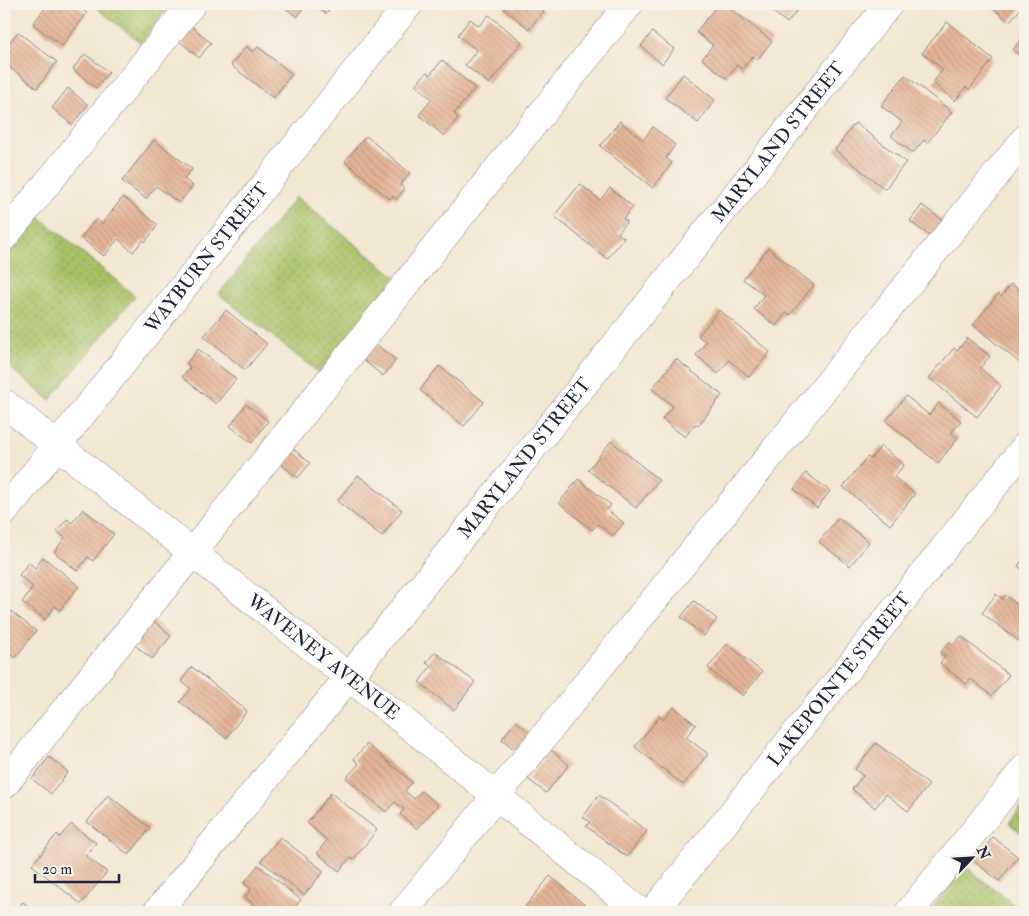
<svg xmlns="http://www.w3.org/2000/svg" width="1029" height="916" font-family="'IM FELL Double Pica',serif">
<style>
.grass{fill:url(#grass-dots);stroke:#657150}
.building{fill:url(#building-back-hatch)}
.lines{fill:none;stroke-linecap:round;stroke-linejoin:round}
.minor-casing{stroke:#8a8486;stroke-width:29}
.minor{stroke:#fff;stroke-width:28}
.labels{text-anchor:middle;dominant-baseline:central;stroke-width:5;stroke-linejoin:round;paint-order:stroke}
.street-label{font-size:19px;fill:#22223b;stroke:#f7f3e8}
</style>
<defs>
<pattern id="grass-dots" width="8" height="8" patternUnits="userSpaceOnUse" patternTransform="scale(1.25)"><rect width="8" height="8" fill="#a8c065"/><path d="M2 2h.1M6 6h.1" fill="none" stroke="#889c54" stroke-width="1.8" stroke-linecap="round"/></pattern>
<pattern id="building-back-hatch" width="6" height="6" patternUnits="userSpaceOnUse" patternTransform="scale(1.25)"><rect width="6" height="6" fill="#e4b494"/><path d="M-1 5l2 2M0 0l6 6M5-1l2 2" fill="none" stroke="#c39a80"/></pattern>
</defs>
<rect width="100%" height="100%" fill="#f7f3e8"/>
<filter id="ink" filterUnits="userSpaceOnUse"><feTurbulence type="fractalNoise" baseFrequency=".02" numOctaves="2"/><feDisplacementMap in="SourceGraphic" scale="10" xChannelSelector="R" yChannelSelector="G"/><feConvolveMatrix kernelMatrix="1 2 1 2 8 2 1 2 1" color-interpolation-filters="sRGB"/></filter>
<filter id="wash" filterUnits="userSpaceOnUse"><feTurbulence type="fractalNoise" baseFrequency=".0096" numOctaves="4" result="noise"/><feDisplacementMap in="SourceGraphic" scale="20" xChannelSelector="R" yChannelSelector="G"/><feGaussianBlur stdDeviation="1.12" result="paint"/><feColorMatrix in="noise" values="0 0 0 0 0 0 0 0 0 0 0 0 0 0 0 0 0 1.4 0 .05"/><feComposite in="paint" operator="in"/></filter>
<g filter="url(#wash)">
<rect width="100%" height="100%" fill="#f2e7d0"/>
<g class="grass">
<polygon points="92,4 171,4 141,43"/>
<polygon points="296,197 396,277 319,373 219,294"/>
<polygon points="37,215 135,296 50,400 4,363 4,255"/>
<polygon points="1025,802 1025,836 1009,823"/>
<polygon points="965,866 1023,912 929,912"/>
</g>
<g id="blocks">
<g class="building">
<polygon points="48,4 51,7 53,4 76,4 87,13 62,46 33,24"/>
<polygon points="280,4 307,4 297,17"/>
<polygon points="312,4 334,4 326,14"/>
<polygon points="508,4 542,4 539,7 544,11 529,29 504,9"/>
<polygon points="718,4 725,4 772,41 757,60 752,56 742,69 737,65 726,78 702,59 713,45 696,32"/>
<polygon points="763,4 802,4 787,23"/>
<polygon points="988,4 1025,4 1009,22"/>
<polygon points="489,15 522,42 489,84 465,65 477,50 458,35 470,19 479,26"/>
<polygon points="947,22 993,59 969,90 966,87 955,101 933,83 943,69 922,53"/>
<polygon points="188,23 211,43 199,58 176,38"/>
<polygon points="18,32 57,62 37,88 4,63 4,59 10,51 5,48"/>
<polygon points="652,32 674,49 662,64 641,46"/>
<polygon points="1025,34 1025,60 1013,50"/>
<polygon points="246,46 253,52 258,47 292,74 273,98 231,65"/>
<polygon points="85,54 109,72 96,88 73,69"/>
<polygon points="442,60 475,88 454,114 458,118 444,136 419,115 432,99 415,85 427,72 430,75"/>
<polygon points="683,74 715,100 698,123 665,98"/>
<polygon points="905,75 952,112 927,143 924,140 913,153 891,136 902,122 881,106"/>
<polygon points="68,88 88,105 72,125 52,108"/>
<polygon points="620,121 643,140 653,127 675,145 666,158 672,163 653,188 600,146"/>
<polygon points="855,123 906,162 885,189 835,150"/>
<polygon points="366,136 410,173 400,185 405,189 396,199 393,196 390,199 345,161"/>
<polygon points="154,140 192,169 184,179 193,186 179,203 156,186 146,199 122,181"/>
<polygon points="580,184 600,200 610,188 633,207 623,219 627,221 618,233 624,238 607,259 554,216"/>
<polygon points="123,197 158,225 145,242 143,240 133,252 118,239 104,256 81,238 96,219 102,224"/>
<polygon points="922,205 945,222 932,238 910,221"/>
<polygon points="768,248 814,285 790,315 786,313 776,326 754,309 764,295 743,279"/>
<polygon points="1011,284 1025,295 1025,313 1024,314 1025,315 1025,357 1020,363 973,325 998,294 1001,297"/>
<polygon points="226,310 267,344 245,370 204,336"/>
<polygon points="719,310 770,352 749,377 729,360 718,374 696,355 706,342 698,336"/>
<polygon points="967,338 990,356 980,368 1001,386 977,417 929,378 954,348 957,351"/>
<polygon points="373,342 396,360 383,376 361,358"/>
<polygon points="198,349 236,379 216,404 182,377 190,368 187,363"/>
<polygon points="676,359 722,395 698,426 695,424 685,437 662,419 673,406 652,389"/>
<polygon points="439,366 484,402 464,426 420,390"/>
<polygon points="906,396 929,415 939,403 961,421 951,433 958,438 938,463 886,421"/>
<polygon points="246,404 268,421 252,443 230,426"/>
<polygon points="611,441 659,480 636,508 588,470"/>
<polygon points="290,446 310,463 298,478 278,462"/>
<polygon points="881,446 904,465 894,477 915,494 890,525 843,487 867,457 871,459"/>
<polygon points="806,473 830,491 817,508 794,489"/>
<polygon points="358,475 402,510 382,536 337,501"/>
<polygon points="578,479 611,505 607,510 624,523 613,536 598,524 592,530 559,503"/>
<polygon points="83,509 114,534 93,561 88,557 77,571 54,552 65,538 57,531 67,519 72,523"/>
<polygon points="838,518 869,542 850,566 819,542"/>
<polygon points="1025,556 1025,572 1018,566"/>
<polygon points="43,557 79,586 60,610 55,606 45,620 22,602 33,587 19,575 29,562 35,568"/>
<polygon points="996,594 1003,599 1005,595 1025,611 1025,633 1019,641 982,613"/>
<polygon points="694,601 717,619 704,636 681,617"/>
<polygon points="4,606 36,631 15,658 10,654 4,662"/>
<polygon points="151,618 171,636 152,659 131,642"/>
<polygon points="961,636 1009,675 992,696 971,679 966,684 940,663 945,657 940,653 949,642 953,645"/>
<polygon points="727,644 762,672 743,696 708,668"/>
<polygon points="435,652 475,682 454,710 419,682 431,666 426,663"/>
<polygon points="192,667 247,711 226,738 180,702 191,689 181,681"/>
<polygon points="674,707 696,725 686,737 708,754 683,785 635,747 660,716 663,719"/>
<polygon points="516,721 531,734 517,752 502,739"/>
<polygon points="876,743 929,785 908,811 886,794 875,808 852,789 863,776 855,769"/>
<polygon points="367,744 412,782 405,791 414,799 421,791 438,805 417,829 400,814 404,809 395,802 386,812 346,778 359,764 354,759"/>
<polygon points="551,750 569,765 546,793 528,779"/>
<polygon points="49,757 68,772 51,794 32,779"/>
<polygon points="331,793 377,830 353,860 350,858 339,871 317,853 327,840 307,823"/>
<polygon points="108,795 150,828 129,855 87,822"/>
<polygon points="599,795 647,831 627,857 586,826 590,822 583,817"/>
<polygon points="71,824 96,843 86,856 107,872 81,904 32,865 57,834 60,837"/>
<polygon points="280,837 324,871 304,895 261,861"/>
<polygon points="993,837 1018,857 999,881 974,861"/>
<polygon points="258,865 301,900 290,912 263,912 245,897 251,889 244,883"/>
<polygon points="550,876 586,906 581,912 521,912"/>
<polygon points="23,902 36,912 15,912"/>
</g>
</g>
</g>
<g filter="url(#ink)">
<use href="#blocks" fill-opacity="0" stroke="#8a8486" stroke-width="1"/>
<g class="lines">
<g class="minor-casing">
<g id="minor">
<polyline points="4,237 192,4"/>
<path id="s1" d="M4,403L349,677L640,912"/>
<path id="s2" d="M4,512L409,4"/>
<polyline points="4,785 192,553 629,4"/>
<path id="s3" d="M157,912L349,677L889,4"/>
<polyline points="403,912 496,796 1025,139"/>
<path id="s4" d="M653,912L1025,447"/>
<polyline points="909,912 1025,768"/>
</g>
</g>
<use href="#minor" class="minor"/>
</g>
</g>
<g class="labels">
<g class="street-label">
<text stroke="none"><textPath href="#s3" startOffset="989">MARYLAND STREET</textPath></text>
<text stroke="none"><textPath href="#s2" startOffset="325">WAYBURN STREET</textPath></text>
<text stroke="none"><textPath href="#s3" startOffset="584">MARYLAND STREET</textPath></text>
<text stroke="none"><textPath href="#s1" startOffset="408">WAVENEY AVENUE</textPath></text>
<text stroke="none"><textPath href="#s4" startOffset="298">LAKEPOINTE STREET</textPath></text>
</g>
</g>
<rect width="1029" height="916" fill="none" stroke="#f7f3e8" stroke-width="20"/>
<g transform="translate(972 858) rotate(65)" stroke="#f7f3e8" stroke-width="4" paint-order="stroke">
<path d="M0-4L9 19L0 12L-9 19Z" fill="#22223b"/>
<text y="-8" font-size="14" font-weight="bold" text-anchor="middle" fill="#22223b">N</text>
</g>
<path d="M35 874v8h84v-8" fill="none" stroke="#22223b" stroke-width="2.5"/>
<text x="42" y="874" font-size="15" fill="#22223b" stroke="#f7f3e8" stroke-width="4" paint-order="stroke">20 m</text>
</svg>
